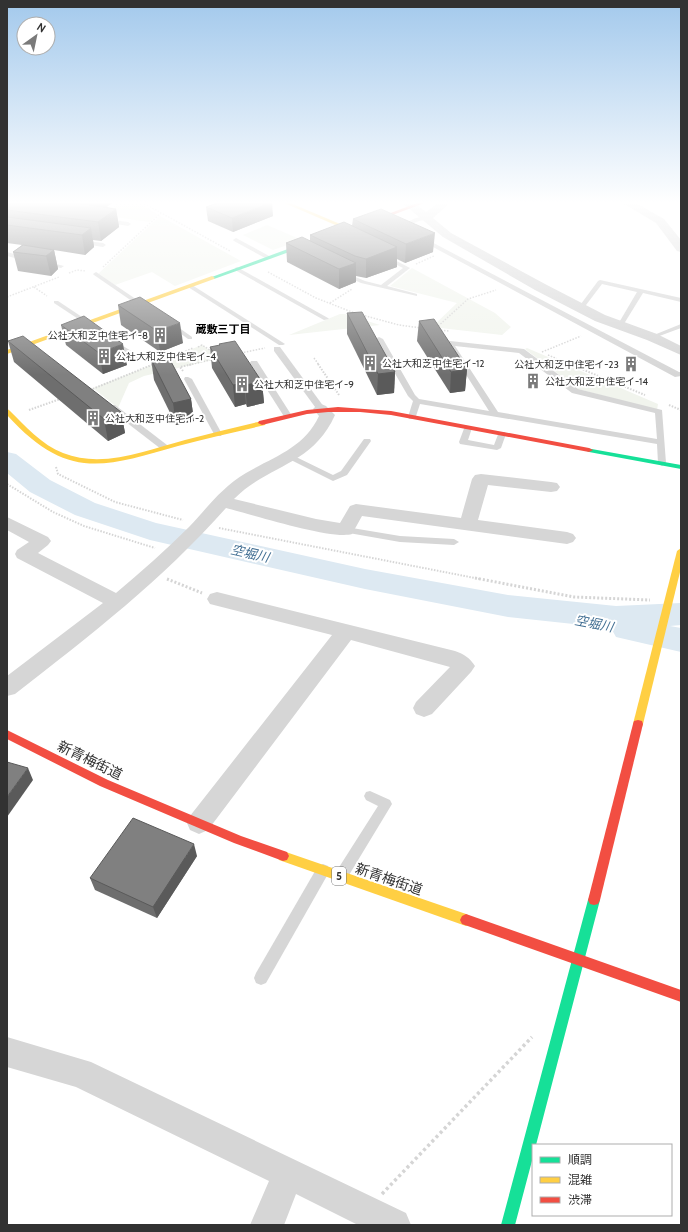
<svg xmlns="http://www.w3.org/2000/svg" width="688" height="1232" font-family="Cabin,'Noto Sans JP',sans-serif">
<style>
.green{fill:#f1f4ed}
.lines{fill:none;stroke-linecap:round;stroke-linejoin:round}
.river{fill:#dde9f2;fill-rule:evenodd}
.path-far3{stroke:#d5d5d5;stroke-width:1.5;stroke-dasharray:1.5 1.5;stroke-linecap:butt}
.path-far2{stroke:#d5d5d5;stroke-width:2;stroke-dasharray:1.5 1.5;stroke-linecap:butt}
.path-far1{stroke:#d5d5d5;stroke-width:3;stroke-dasharray:2 2;stroke-linecap:butt}
.path{stroke:#d5d5d5;stroke-width:3.5;stroke-dasharray:3 3;stroke-linecap:butt}
.lane{fill:#d6d6d6;fill-rule:evenodd}
.street{fill:#d6d6d6;fill-rule:evenodd}
.fast{fill:#16e098;fill-rule:evenodd}
.slow{fill:#ffcf43;fill-rule:evenodd}
.jam{fill:#f24e42;fill-rule:evenodd}
.wall{fill:#6e6e6e}
.shaded-wall{fill:#5a5a5a}
.building{fill:#808080;stroke:#5a5a5a}
.labels{text-anchor:middle;dominant-baseline:central;stroke-width:4;stroke-linejoin:round;paint-order:stroke}
.far-poi-label{font-size:10px;fill:#323232;stroke:#fff;text-anchor:start}
.far-neighbourhood-label{font-size:11px;font-weight:bold;fill:#000;stroke:#fff}
.shield{fill:#fff;stroke:#707070;stroke-width:1}
.shield-label{font-size:11px;font-weight:bold;fill:#323232}
.water-label{font-size:13px;font-style:italic;fill:#426f93;stroke:#fff}
.near-street-label{font-size:14px;fill:#323232;stroke:#fff}
</style>
<rect width="100%" height="100%" fill="#fff"/>
<g class="green">
<polygon points="119,202 142,204 158,215 149,222 102,215"/>
<polygon points="160,216 241,261 175,286 152,272 115,285 98,274"/>
<polygon points="267,225 302,240 273,250 243,235"/>
<polygon points="412,268 495,313 511,327 502,335 432,327 457,303 390,286"/>
<polygon points="340,314 345,314 380,325 289,335"/>
<polygon points="202,345 221,358 144,376 129,383 118,408 93,388"/>
<polygon points="527,348 658,404 657,410 578,389 525,349"/>
</g>
<g class="lines">
<polygon class="river" points="7,452 16,454 50,480 95,503 156,523 365,569 508,595 616,606 681,603 681,625 670,626 681,628 681,652 616,637 611,628 508,617 365,589 150,540 75,515 30,492 7,473"/>
<g class="path-far3">
<polyline points="132,202 145,204"/>
<polyline points="148,202 145,204 230,251"/>
<polyline points="416,264 434,256"/>
<polyline points="103,267 161,213"/>
<polyline points="268,272 316,298 357,314"/>
<polyline points="69,273 77,270 86,271"/>
<polyline points="34,287 47,296"/>
<polyline points="7,297 59,277"/>
<polyline points="330,303 352,289"/>
<polyline points="362,315 399,325 421,328"/>
<polyline points="436,328 468,299 496,290"/>
<polyline points="438,330 449,331"/>
<polyline points="198,347 202,345 213,352"/>
<polyline points="542,352 581,336"/>
<polyline points="241,353 265,348"/>
<polyline points="548,355 572,365"/>
<polyline points="314,358 319,365"/>
<polyline points="166,359 193,348"/>
<polyline points="152,365 154,364"/>
<polyline points="189,365 214,359"/>
</g>
<g class="path-far2">
<polyline points="318,364 339,395"/>
<polyline points="569,364 645,395"/>
<polyline points="183,371 180,367 193,364"/>
<polyline points="90,390 154,364"/>
<polyline points="669,405 681,410"/>
<polyline points="29,410 60,399"/>
<polyline points="56,467 58,474 115,502 183,520"/>
<polyline points="7,484 53,512 84,526 155,548"/>
<polyline points="219,528 480,579"/>
</g>
<g class="path-far1">
<polyline points="475,578 574,597 650,600"/>
<polyline points="167,579 202,593"/>
</g>
<polyline class="path" points="382,1194 532,1037"/>
<g class="lane">
<polygon points="426,216 428,217 428,219 419,221 399,229 396,227 416,218"/>
<polygon points="106,219 128,222 131,224 128,226 104,222 104,220"/>
<polygon points="236,238 271,257 272,258 267,259 234,241 233,240"/>
<polygon points="420,238 424,238 679,372 681,372 681,376 675,377 420,240"/>
<polygon points="80,240 103,243 106,245 103,247 78,243 77,242"/>
<polygon points="7,252 28,258 29,259 26,261 7,256"/>
<polygon points="385,255 410,268 387,286 417,294 417,296 361,283 341,274 346,273 365,281 381,285 403,268 383,258 382,257"/>
<polygon points="44,261 64,266 61,268 42,264 41,263"/>
<polygon points="237,267 328,318 329,319 324,320 235,270 235,268"/>
<polygon points="96,272 146,306 146,308 142,308 94,275 93,274"/>
<polygon points="600,280 681,298 681,302 643,293 622,327 618,327 617,326 637,292 602,284 583,309 578,308 598,281"/>
<polygon points="188,285 192,285 285,344 283,345 279,345 188,287"/>
<polygon points="54,301 58,301 94,325 89,326 54,303"/>
<polygon points="171,322 192,337 192,339 188,339 169,325 168,324"/>
<polygon points="681,324 681,328 654,338 649,337"/>
<path d="M379,337L383,339L415,395L419,399L489,411L446,343L450,341L524,349L578,389L662,410L666,463L662,466L658,463L657,444L420,404L415,419H409L408,417L413,401L408,396L375,339ZM455,346L519,353L572,393L655,413L657,439L498,412Z"/>
<polygon points="113,340 138,355 138,359 132,359 111,343 109,342"/>
<polygon points="274,347 280,347 324,407 324,411 318,411 274,351"/>
<polygon points="251,361 257,361 292,416 291,418 285,418 250,363"/>
<polygon points="185,377 188,377 192,379 222,434 221,436 218,436 214,434 184,379"/>
<polygon points="109,405 115,405 167,445 167,449 161,449 109,409"/>
<polygon points="465,426 468,426 472,428 468,440 494,445 499,432 505,432 506,434 501,448 497,450 460,444 459,442"/>
<polygon points="364,439 370,439 371,441 347,475 333,481 285,457 286,455 292,455 333,475 341,471"/>
<polygon points="346,527 400,536 454,539 459,542 454,545 400,542 343,532 341,530 343,528"/>
<polygon points="370,791 390,800 392,804 346,880 341,882 336,880 335,876 336,872 378,806 366,800 364,796 366,792"/>
<polygon points="323,864 328,866 329,870 328,874 266,983 261,985 256,983 254,978 256,973 318,866"/>
</g>
<g class="street">
<polygon points="401,202 413,202 426,212 439,202 451,202 433,218 451,233 545,284 605,315 657,334 681,346 681,355 647,340 595,321 535,290 443,237"/>
<polygon points="621,202 634,202 664,219 681,240 681,252 677,251 656,223"/>
<path d="M321,404L326,406L335,415C312,466 269,464 234,499L316,519L340,523L350,506L356,504L461,518L472,479L475,475L481,474L551,482L557,483L560,487L557,491L551,492L488,485L478,520L567,532L573,534L576,538L573,542L567,544L362,516L352,534C331,540 251,514 226,508C162,580 91,635 15,694L7,696V676L103,603L17,558L15,554L17,550L29,542L7,530V517L48,537L51,541L48,545L38,553L116,593C141,572 166,550 189,527C208,507 221,488 246,473C275,456 304,448 319,416L313,409L316,406Z"/>
<path d="M217,592L455,651C464,654 470,658 475,666L471,672L432,714L424,717L416,714L413,708L416,702L450,667L351,640L208,830L199,834L190,830L187,823L190,816L332,635L210,604L207,599L210,594Z"/>
<polygon points="7,1037 91,1062 406,1213 411,1225 358,1225 296,1194 284,1225 250,1225 269,1181 76,1087 7,1067"/>
</g>
<g class="fast">
<polygon points="315,239 318,241 317,242 214,279 209,278"/>
<polygon points="586,448 681,465 681,469 589,452 585,450"/>
<polygon points="594,895 598,896 600,900 536,1145 533,1145 533,1157 515,1225 501,1225 588,900 590,896"/>
</g>
<g class="slow">
<polygon points="282,202 288,202 352,229 347,230"/>
<polygon points="212,276 215,278 214,279 7,354 7,350"/>
<path d="M7,409L9,410C25,426 42,445 63,453C103,469 147,450 185,440C211,433 236,427 262,421L266,423L265,425C236,432 207,438 178,446C102,468 66,480 7,415Z"/>
<polygon points="681,548 681,568 643,724 642,727 638,728 634,727 633,724 677,551"/>
<polygon points="283,851 466,914 470,916 472,920 470,924 466,926 279,860 277,856 279,852"/>
</g>
<g class="jam">
<polygon points="420,202 427,202 366,225 361,224"/>
<polygon points="338,407 391,411 589,448 593,450 589,452 391,415 360,412 328,412 307,414 262,425 258,423 259,421 307,410"/>
<polygon points="638,720 642,721 643,724 600,900 598,904 594,905 590,904 588,900 633,724 634,721"/>
<polygon points="7,730 108,780 241,836 287,852 289,856 287,860 283,861 234,843 100,786 7,739"/>
<polygon points="466,914 681,990 681,1002 462,924 460,920 462,916"/>
</g>
</g>
<g class="wall">
<polygon points="7,202 111,202 112,203 106,207 116,209 119,227 101,241 93,240 94,247 85,255 54,250 58,269 51,276 18,271 13,252 22,245 7,243"/>
<polygon points="206,207 273,216 233,232 208,221"/>
<polygon points="353,219 433,252 405,263 397,259 397,267 366,278 356,276 356,282 339,289 287,262 286,243 310,241 310,235 352,226"/>
<polygon points="118,305 183,343 160,352 121,325"/>
<polygon points="347,313 395,372 394,393 377,395 347,334"/>
<polygon points="419,321 467,369 465,391 450,393 417,341"/>
<polygon points="61,325 127,365 103,374 66,345"/>
<polygon points="8,341 121,412 125,433 108,441 14,362"/>
<polygon points="219,344 262,382 264,403 247,407 246,404 235,407 212,368 210,347 219,346"/>
<polygon points="151,359 191,399 194,421 176,425 154,380"/>
<polygon points="197,856 157,918 95,890 90,878"/>
</g>
<g class="shaded-wall">
<polygon points="92,202 111,202 112,203 95,216"/>
<polygon points="272,202 273,216 233,232 232,218"/>
<polygon points="116,209 119,227 101,241 98,222"/>
<polygon points="91,228 94,247 85,255 82,235"/>
<polygon points="435,233 433,252 405,263 406,244"/>
<polygon points="397,247 397,267 366,278 366,259"/>
<polygon points="54,250 58,269 51,276 46,256"/>
<polygon points="356,263 356,282 339,289 339,269"/>
<polygon points="180,323 183,343 160,352 157,331"/>
<polygon points="123,344 127,365 103,374 99,353"/>
<polygon points="467,369 465,391 450,393 451,372"/>
<polygon points="395,372 394,393 377,395 378,374"/>
<polygon points="262,382 264,403 247,407 245,385"/>
<polygon points="244,383 246,404 235,407 233,385"/>
<polygon points="191,399 194,421 176,425 173,403"/>
<polygon points="121,412 125,433 108,441 104,419"/>
<polygon points="28,768 33,780 7,817 7,797"/>
<polygon points="194,844 197,856 157,918 153,907"/>
</g>
<g class="building">
<polygon points="13,202 70,202 116,209 98,222 7,210 7,206"/>
<polygon points="220,202 272,202 232,218 206,207"/>
<polygon points="381,209 435,233 406,244 353,219"/>
<polygon points="7,217 91,228 82,235 7,225"/>
<polygon points="344,222 397,247 366,259 355,256 310,235"/>
<polygon points="302,237 356,263 339,269 286,243"/>
<polygon points="23,245 54,250 46,256 13,252"/>
<polygon points="140,297 180,323 157,331 118,305"/>
<polygon points="362,312 395,372 378,374 347,313"/>
<polygon points="84,316 123,344 99,353 61,325"/>
<polygon points="434,319 467,369 451,372 419,321"/>
<polygon points="23,336 121,412 104,419 8,341"/>
<polygon points="235,341 262,382 245,385 244,383 233,385 210,347 220,345 219,344"/>
<polygon points="168,356 191,399 173,403 151,359"/>
<polygon points="7,762 28,768 7,797"/>
<polygon points="133,818 194,844 153,907 90,878"/>
</g>
<linearGradient id="sky" x2="0" y2="1"><stop stop-color="#a3c9ec"/><stop offset="0.54" stop-color="#fff"/><stop offset="1" stop-color="#fff" stop-opacity="0"/></linearGradient>
<rect width="688" height="375" fill="url(#sky)"/>
<defs>
<g id="building-bare" transform="scale(1.2)"><path d="M-4-6H4V6H1V3H-1V6H-4ZM-2.5-4.3h1.7v1.8h-1.7ZM.8-4.3h1.7v1.8H.8ZM-2.5-1h1.7V.8h-1.7ZM.8-1h1.7V.8H.8Z" fill="#7a7a7a" stroke="#fff" stroke-width="2.5" paint-order="stroke"/></g>
</defs>
<g fill-rule="evenodd">
<use href="#building-bare" x="160" y="335"/>
<use href="#building-bare" x="104" y="356"/>
<use href="#building-bare" x="370" y="363"/>
<use href="#building-bare" x="631" y="364"/>
<use href="#building-bare" x="533" y="381"/>
<use href="#building-bare" x="242" y="384"/>
<use href="#building-bare" x="93" y="418"/>
</g>
<g class="labels">
<g class="far-poi-label">
<text x="148" y="335" text-anchor="end">公社大和芝中住宅イ-8</text>
<text x="116" y="356">公社大和芝中住宅イ-4</text>
<text x="382" y="363">公社大和芝中住宅イ-12</text>
<text x="619" y="364" text-anchor="end">公社大和芝中住宅イ-23</text>
<text x="545" y="381">公社大和芝中住宅イ-14</text>
<text x="254" y="384">公社大和芝中住宅イ-9</text>
<text x="105" y="418">公社大和芝中住宅イ-2</text>
</g>
<g class="far-neighbourhood-label">
<text x="223" y="329">蔵敷三丁目</text>
</g>
<rect class="shield" x="332" y="867" width="14" height="18" rx="3"/>
<g class="shield-label">
<text x="339" y="876">5</text>
</g>
<g class="water-label">
<text transform="translate(250 553) rotate(13)">空堀川</text>
<text transform="translate(594 623) rotate(11)">空堀川</text>
</g>
<g class="near-street-label">
<text transform="translate(90 760) rotate(26)">新青梅街道</text>
<text transform="translate(389 879) rotate(19)">新青梅街道</text>
</g>
</g>
<rect width="688" height="1232" fill="none" stroke="#323232" stroke-width="16"/>
<rect x="532" y="1144" width="140" height="72" fill="#ffffff" stroke="#adadad"/>
<rect x="540" y="1157" width="20" height="6" fill="#16e098" stroke="#adadad"/>
<text x="568" y="1164" font-size="12" fill="#323232">順調</text>
<rect x="540" y="1177" width="20" height="6" fill="#ffcf43" stroke="#adadad"/>
<text x="568" y="1184" font-size="12" fill="#323232">混雑</text>
<rect x="540" y="1197" width="20" height="6" fill="#f24e42" stroke="#adadad"/>
<text x="568" y="1204" font-size="12" fill="#323232">渋滞</text>
<g transform="translate(36 36) rotate(33)"><circle r="19" fill="#ffffff" stroke="#adadad"/>
<path d="M0-3L7 15L0 10L-7 15Z" fill="#7a7a7a"/>
<text y="-6" font-size="11" font-weight="bold" text-anchor="middle" fill="#323232">N</text>
</g>
</svg>
